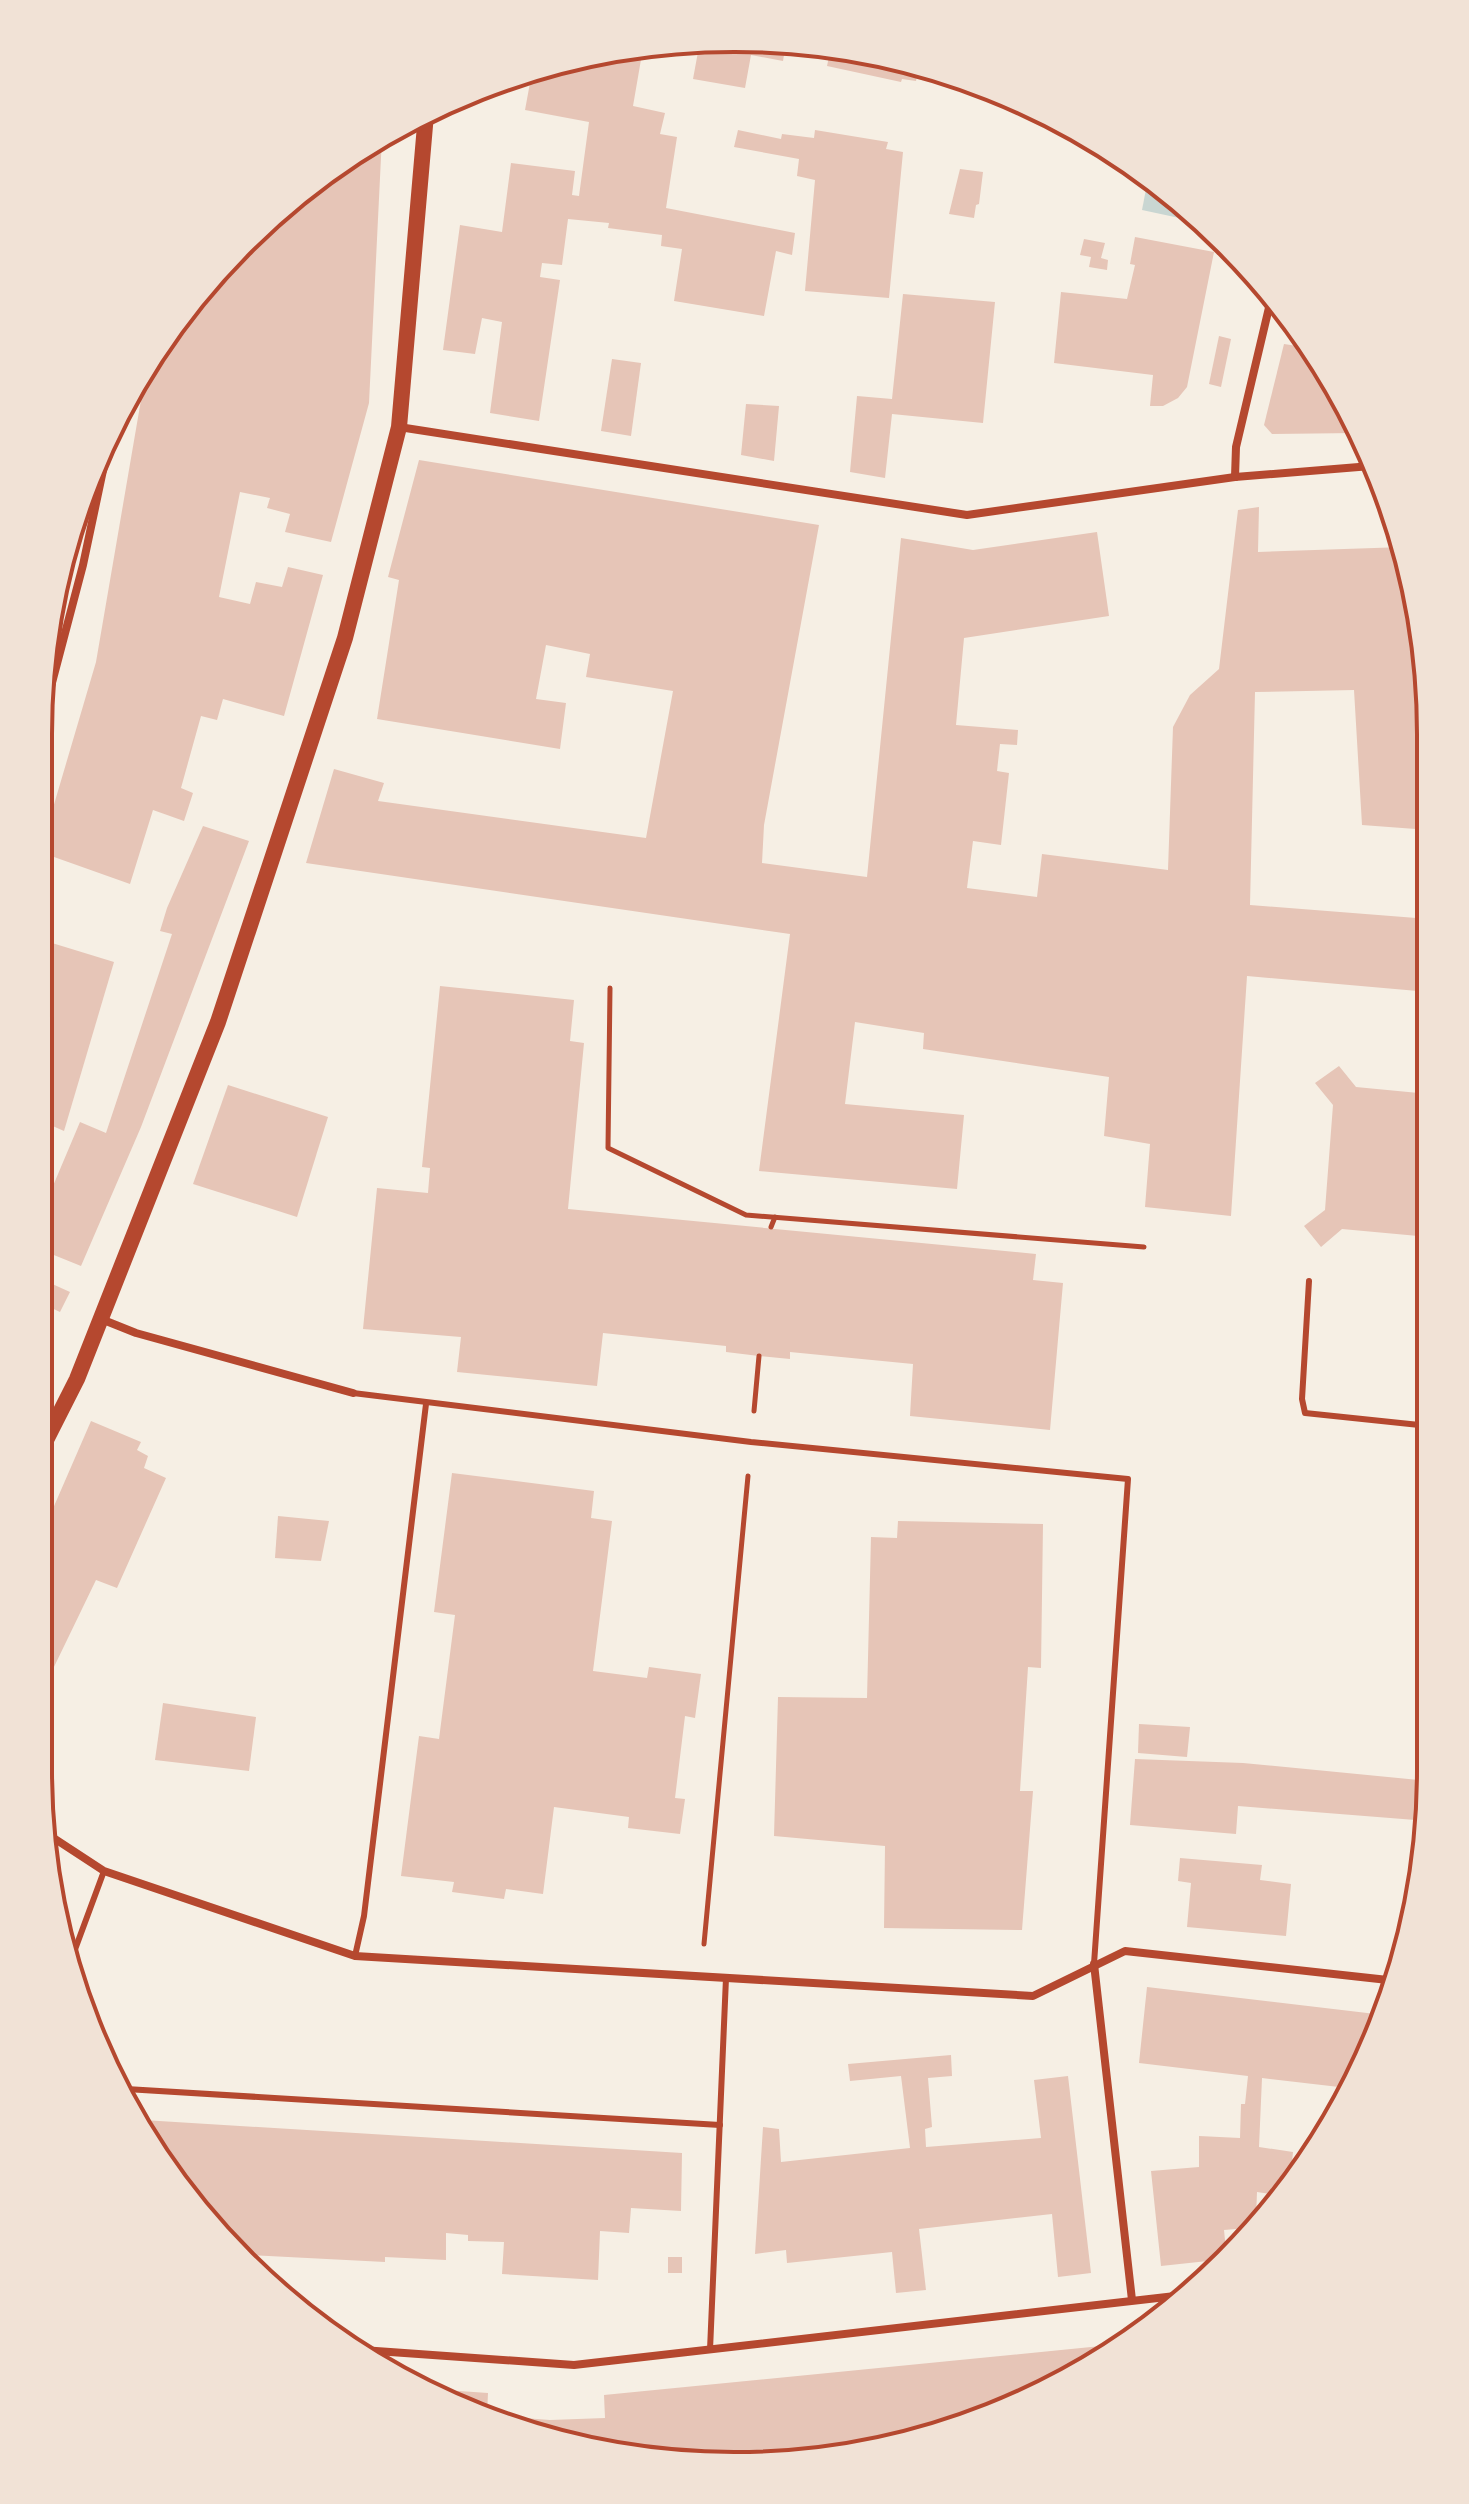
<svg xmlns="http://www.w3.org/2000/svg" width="1469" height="2504" font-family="'Space Grotesk',sans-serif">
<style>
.water{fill:#c9d6d2}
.building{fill:#e6c5b7}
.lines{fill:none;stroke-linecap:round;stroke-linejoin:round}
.path{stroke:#b5482f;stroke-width:5}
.service{stroke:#b5482f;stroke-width:6}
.minor{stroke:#b5482f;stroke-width:8}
.secondary{stroke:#b5482f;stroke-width:16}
.rim{fill:none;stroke:#b5482f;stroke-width:4}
</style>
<rect width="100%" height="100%" fill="#f6efe4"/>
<polygon class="water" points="1148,179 1198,222 1142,210"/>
<g class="building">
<polygon points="735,38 786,43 783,61 751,55 745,88 693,79 700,41"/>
<polygon points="831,47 871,51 919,66 916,81 902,79 901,82 827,66"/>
<polygon points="643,48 633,106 665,113 660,134 677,137 666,208 795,233 792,255 776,251 764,316 674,301 682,249 661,246 662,235 608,228 609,223 568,219 562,265 542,263 540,277 560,280 539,421 490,413 502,322 482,318 475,354 443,350 460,225 502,232 511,163 575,171 572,195 579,196 589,122 525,110 532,72 599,51"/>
<polygon points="738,130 781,139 782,134 814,138 815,130 888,142 886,149 903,152 889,298 805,291 815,180 797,176 799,159 734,147"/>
<polygon points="382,137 369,403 331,542 285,532 290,514 267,508 270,498 240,492 219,597 250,604 256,582 282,587 288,567 323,575 284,716 223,699 217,720 201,716 181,788 193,793 184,821 153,810 130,884 40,852 96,662 147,365 156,347 242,242 348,155"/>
<polygon points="960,169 983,172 979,204 976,205 974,218 949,214"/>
<polygon points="1135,237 1214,252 1187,387 1178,398 1163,406 1150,406 1153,375 1054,363 1061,292 1127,299 1135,265 1130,264"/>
<polygon points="1084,239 1105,243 1101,258 1108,260 1107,270 1089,267 1091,257 1080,255"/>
<polygon points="903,294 995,302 983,423 892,414 885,478 850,472 857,396 892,399"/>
<polygon points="1219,336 1231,339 1221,387 1209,384"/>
<polygon points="1284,344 1310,348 1338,387 1357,433 1272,434 1264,425"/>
<polygon points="612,359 641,363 631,436 601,431"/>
<polygon points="746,404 779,406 774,461 741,455"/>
<polygon points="419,460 819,525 764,825 762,863 867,877 901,538 973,550 1097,532 1109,616 964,638 956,725 1018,730 1017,745 1000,744 997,771 1009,773 1001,845 973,841 967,888 1037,897 1042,854 1168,870 1173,727 1190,695 1219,669 1238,510 1259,507 1258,552 1404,547 1429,688 1429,830 1362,825 1354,690 1255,692 1250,905 1429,919 1429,992 1247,976 1231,1216 1145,1207 1150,1144 1104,1136 1109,1077 923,1049 924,1033 855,1022 845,1104 964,1115 957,1189 759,1171 790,934 306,863 334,769 384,783 378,801 646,838 673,691 586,677 590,654 546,645 536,699 566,703 560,749 377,719 399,580 388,577"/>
<polygon points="203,826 249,841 141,1127 81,1266 39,1249 39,1219 80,1122 106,1133 172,934 160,931 167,908"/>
<polygon points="39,939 114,962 64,1131 39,1120"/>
<polygon points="440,986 574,1000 570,1041 584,1043 568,1209 1036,1254 1033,1280 1063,1283 1050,1430 910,1416 913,1364 790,1352 790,1359 759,1356 726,1352 726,1346 603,1333 597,1386 457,1372 461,1337 363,1329 377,1188 428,1193 430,1168 422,1167"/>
<polygon points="1339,1066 1356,1087 1429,1094 1429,1237 1342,1229 1321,1247 1304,1226 1325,1210 1333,1105 1315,1083"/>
<polygon points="228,1085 328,1117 297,1217 193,1184"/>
<polygon points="39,1278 70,1292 60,1312 39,1302"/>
<polygon points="91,1421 141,1442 137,1450 148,1456 144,1468 166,1478 117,1588 96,1580 38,1700 38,1543"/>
<polygon points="452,1473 594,1491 591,1518 612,1521 593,1671 647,1678 649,1667 701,1674 695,1718 685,1716 675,1798 685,1799 680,1834 628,1828 629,1817 554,1807 543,1894 506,1889 504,1899 452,1892 454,1882 401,1876 419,1736 439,1739 455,1615 434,1612"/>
<polygon points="278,1516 329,1521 321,1561 275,1558"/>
<polygon points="898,1521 1043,1524 1041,1668 1028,1667 1020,1791 1033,1791 1022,1930 884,1928 885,1846 774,1836 778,1697 867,1698 871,1537 897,1538"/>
<polygon points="163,1703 256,1717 249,1771 155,1760"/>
<polygon points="1139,1724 1190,1727 1187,1757 1138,1753"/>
<polygon points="1135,1759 1243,1763 1429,1781 1428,1821 1238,1806 1236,1834 1130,1825"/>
<polygon points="1180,1858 1262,1865 1260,1880 1291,1884 1286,1936 1187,1927 1191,1883 1178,1881"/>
<polygon points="1147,1987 1384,2015 1336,2111 1339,2087 1262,2078 1259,2147 1293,2152 1290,2182 1278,2195 1257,2192 1256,2218 1247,2228 1224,2230 1226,2250 1217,2260 1161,2266 1151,2171 1199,2167 1199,2136 1240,2138 1241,2104 1245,2104 1248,2076 1139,2063"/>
<polygon points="951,2055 952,2076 928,2078 932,2127 925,2129 926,2147 1041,2138 1034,2080 1068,2076 1091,2273 1058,2277 1052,2214 919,2229 926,2290 896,2293 892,2252 787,2263 786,2250 755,2254 763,2127 779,2129 781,2162 910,2148 901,2076 850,2081 848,2064"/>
<polygon points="143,2120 682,2153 681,2211 631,2208 629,2233 600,2231 598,2280 502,2274 504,2242 468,2241 468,2235 446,2233 446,2260 385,2257 385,2262 248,2255 182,2193"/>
<rect x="668" y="2257" width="14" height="16"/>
<polygon points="1101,2346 1101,2353 958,2429 734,2466 511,2429 430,2389 488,2393 487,2415 550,2420 605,2418 604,2395"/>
</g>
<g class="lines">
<g class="path">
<polyline points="610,988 608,1148 746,1215 1144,1247"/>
<polyline points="771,1227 775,1217"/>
<polyline points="754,1411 759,1356"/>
<polyline points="704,1944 748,1476"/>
</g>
<g class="service">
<polyline points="1309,1281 1302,1399 1305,1413 1429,1426"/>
<polyline points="353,1393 751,1442 1128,1479 1094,1964"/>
<polyline points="355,1956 364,1916 426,1404"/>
<polyline points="70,1963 104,1871"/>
<polyline points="126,2089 720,2125"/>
<polyline points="710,2350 726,1978"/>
</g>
<g class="minor">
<polyline points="399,427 967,515 1235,477 1371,466"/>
<polyline points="1235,477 1236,447 1272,295"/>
<polyline points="39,732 83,565 109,442"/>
<polyline points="101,1319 136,1333 353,1393"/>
<polyline points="49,1835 104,1871 355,1956 1033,1996 1125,1951 1397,1981"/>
<polyline points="1094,1964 1132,2300"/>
<polyline points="348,2349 574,2365 1184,2295"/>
</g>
<polyline class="secondary" points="38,1456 77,1379 218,1022 345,638 399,427 426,114"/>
</g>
<path d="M0 0H1469V2504H0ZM734 52H735A682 682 0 0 1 1417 734V1770A682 682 0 0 1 735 2452H734A682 682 0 0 1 52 1770V734A682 682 0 0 1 734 52Z" fill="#f1e2d6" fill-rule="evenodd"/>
<path class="rim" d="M734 52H735A682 682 0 0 1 1417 734V1770A682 682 0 0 1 735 2452H734A682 682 0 0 1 52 1770V734A682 682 0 0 1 734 52Z"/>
</svg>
